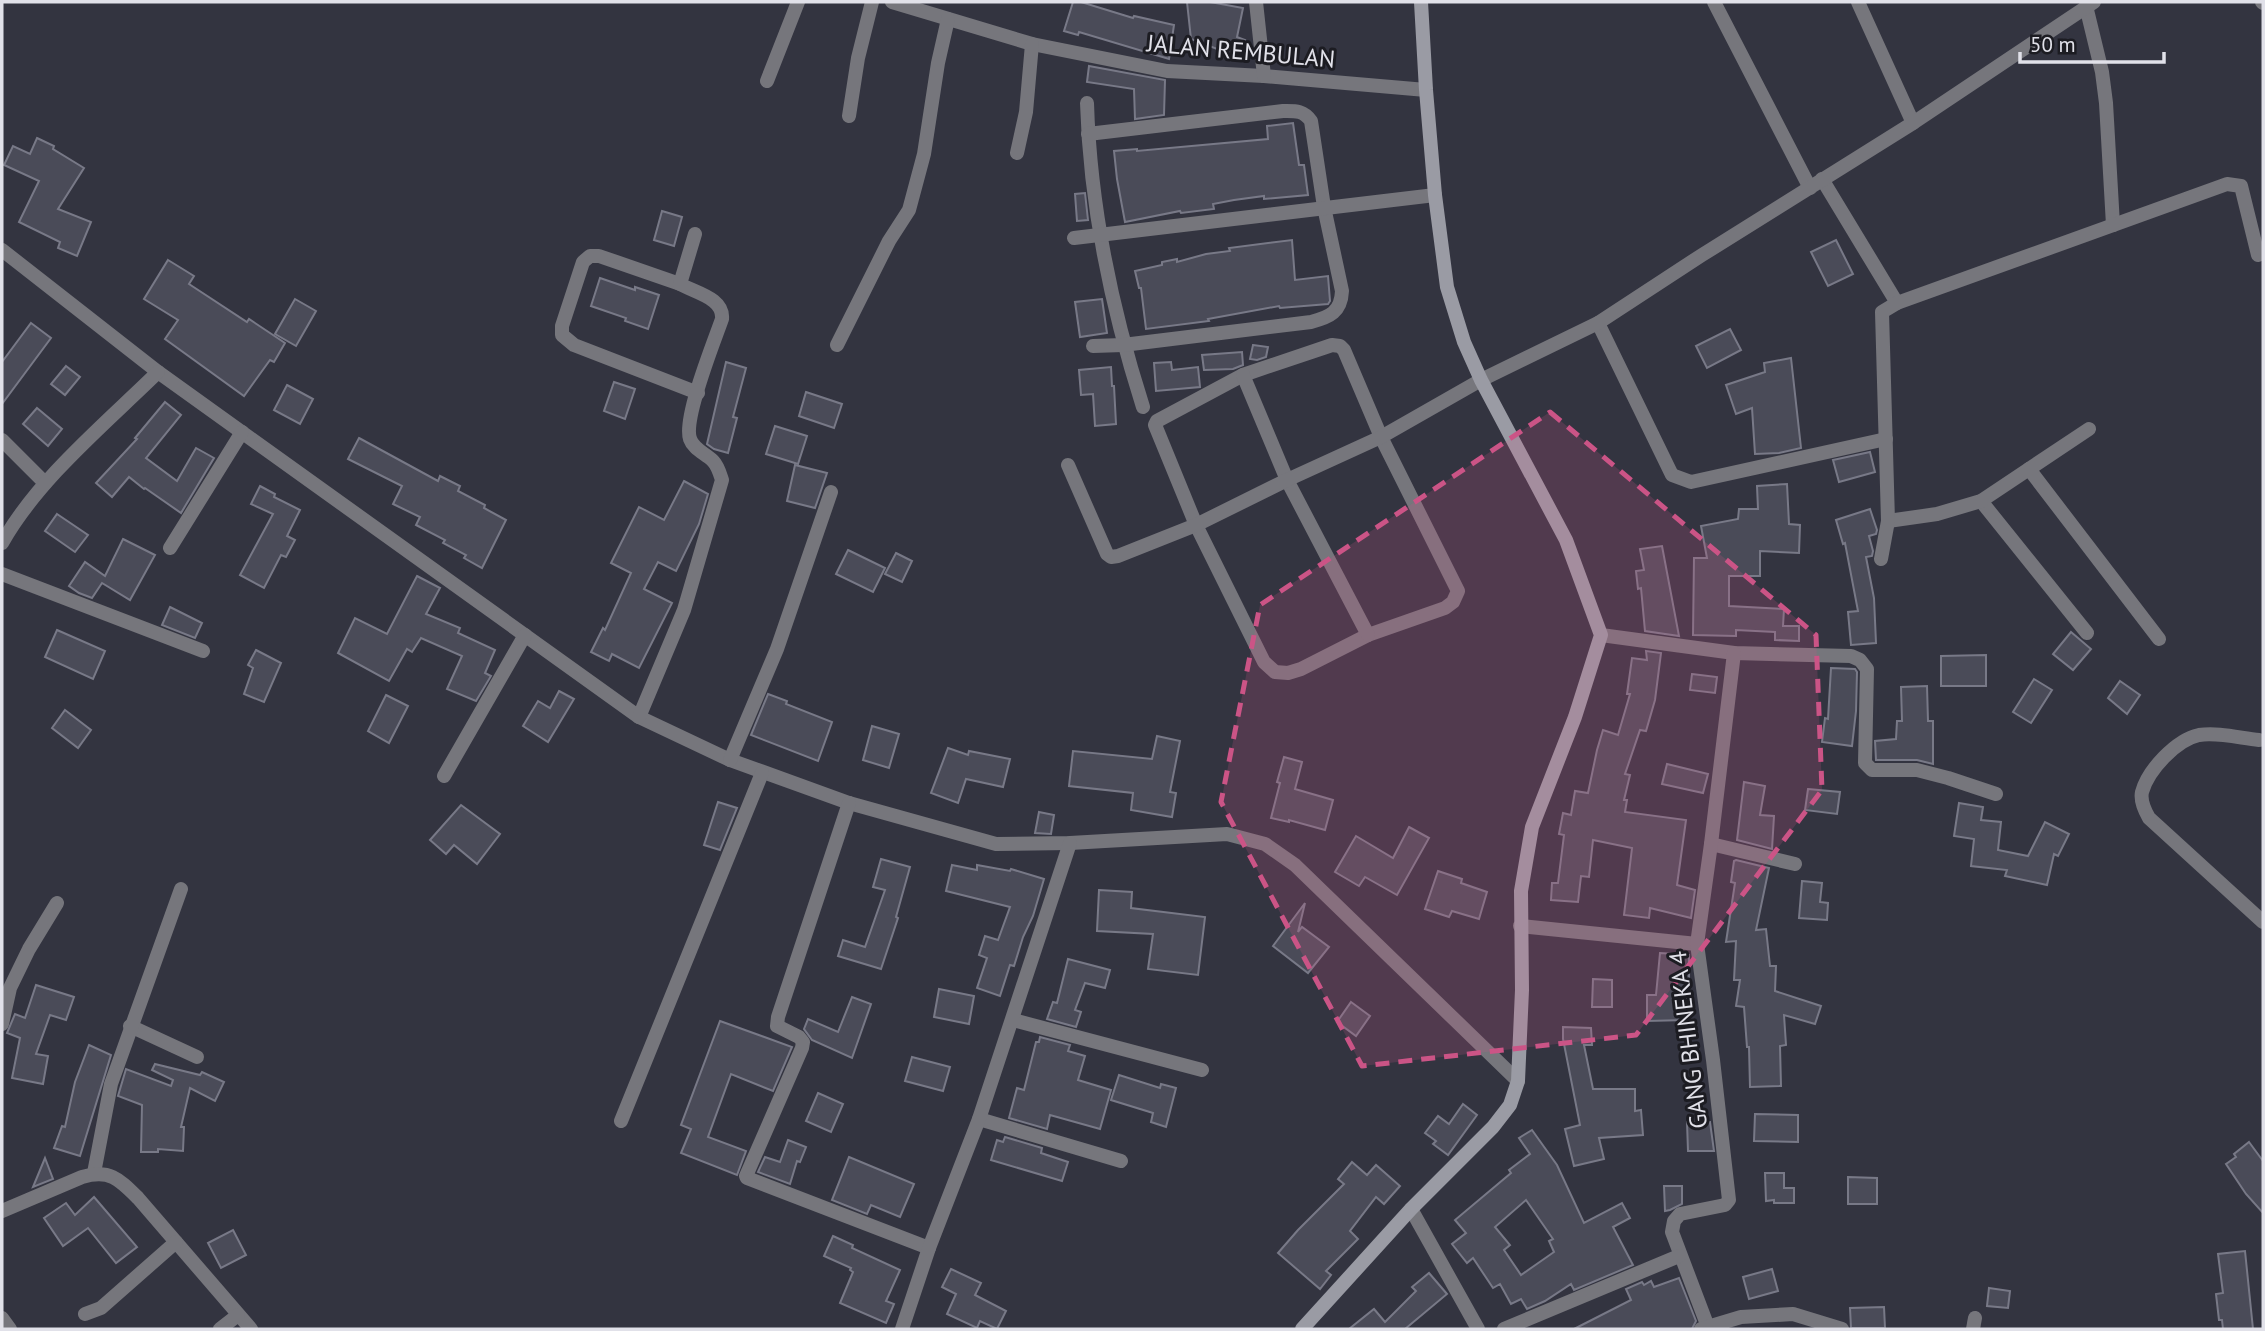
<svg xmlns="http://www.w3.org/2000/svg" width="2265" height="1331" font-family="'PT Sans',sans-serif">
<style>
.building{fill:#4a4b58;stroke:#787987;stroke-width:2;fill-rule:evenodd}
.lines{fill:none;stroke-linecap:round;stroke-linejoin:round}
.street{stroke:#76767c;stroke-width:14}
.secondary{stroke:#9a9ba4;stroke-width:14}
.marked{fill:#cb5486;fill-opacity:0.2;stroke:#cb5486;stroke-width:5;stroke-dasharray:14 9;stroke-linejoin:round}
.labels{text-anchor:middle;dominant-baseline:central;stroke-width:6;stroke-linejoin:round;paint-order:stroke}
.street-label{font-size:24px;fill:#e1e1e9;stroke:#1c1c22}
</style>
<rect width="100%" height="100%" fill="#333440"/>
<g class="building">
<polygon points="1073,2 1081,2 1133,18 1134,16 1174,25 1169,59 1079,32 1078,35 1064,31"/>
<polygon points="1187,2 1210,2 1243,8 1237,37 1245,40 1238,57 1191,39"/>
<polygon points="1089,66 1165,80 1164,115 1135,119 1134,89 1087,82"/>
<polygon points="1293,123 1299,165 1304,165 1308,195 1264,199 1264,196 1234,200 1213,204 1214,209 1181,213 1180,211 1125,222 1117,179 1114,151 1137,149 1137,151 1268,139 1267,126"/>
<polygon points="37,138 54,146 53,149 84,168 58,209 91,222 77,256 58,248 60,242 19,222 39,181 4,165 13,146 30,154"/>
<polygon points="1085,193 1088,220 1077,221 1075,194"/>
<polygon points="662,211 682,217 674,246 654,240"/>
<polygon points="1292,240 1295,280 1328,276 1330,301 1328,304 1280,308 1279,306 1208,319 1209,321 1146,329 1141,288 1139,288 1135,271 1162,265 1162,262 1177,259 1177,262 1206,254 1230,251 1229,248"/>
<polygon points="1836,240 1853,274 1828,286 1811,252"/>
<polygon points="168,260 194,276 189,284 247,322 249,319 285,343 274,362 270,360 244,396 165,339 178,320 144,299"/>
<polygon points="600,278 635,290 635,287 659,295 648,329 625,321 626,318 591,306"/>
<polygon points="295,299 316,311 296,346 275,334"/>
<polygon points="1102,299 1107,333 1080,337 1075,302"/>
<polygon points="31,323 51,338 2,404 2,362"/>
<polygon points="1730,329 1741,350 1707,368 1696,346"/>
<polygon points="1253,345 1268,347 1266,357 1257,360 1250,359"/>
<polygon points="1242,352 1243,365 1233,369 1204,370 1202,355"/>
<polygon points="1791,358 1801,448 1779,453 1755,454 1752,408 1736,414 1726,385 1765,372 1764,363"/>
<polygon points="726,362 746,368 733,417 737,418 728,453 714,449 707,444"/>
<polygon points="1171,362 1172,370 1198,367 1200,387 1156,391 1154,363"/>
<polygon points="66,366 80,377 65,395 51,384"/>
<polygon points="1111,367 1112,386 1114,386 1116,424 1095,426 1093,394 1081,395 1079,370"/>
<polygon points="614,382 635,389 625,419 604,411"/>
<polygon points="287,385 313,399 300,424 274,410"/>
<polygon points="806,392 842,404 834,428 799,416"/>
<polygon points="165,402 181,415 146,458 177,481 196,448 214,458 181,513 145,488 144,489 129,477 112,497 96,483 137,439 135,438"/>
<polygon points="37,408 62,429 48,446 23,424"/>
<polygon points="775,426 807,436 798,464 766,454"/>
<polygon points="359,438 438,481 440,476 460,486 458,491 485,505 484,508 506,520 482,568 464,558 466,555 443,543 445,540 416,525 420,517 393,504 402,486 348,459"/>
<polygon points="1870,452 1875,472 1839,482 1833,460"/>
<polygon points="795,465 827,473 815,508 787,501"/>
<polygon points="684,481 708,494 699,524 676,571 658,562 644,589 672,603 639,668 612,654 609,661 591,652 603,628 605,630 631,573 611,563 639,507 664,520"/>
<polygon points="1787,484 1789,524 1800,525 1799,553 1760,551 1760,576 1729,576 1729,606 1784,609 1783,626 1799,626 1799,641 1775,640 1775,632 1736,630 1736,636 1693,635 1694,558 1707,558 1701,526 1738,519 1739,509 1758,509 1757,486"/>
<polygon points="260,486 275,494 274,497 300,510 287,536 295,540 286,557 281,555 264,588 240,575 273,514 251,504"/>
<polygon points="1870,509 1877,530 1876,534 1869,536 1873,551 1872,556 1866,557 1874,598 1876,643 1851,645 1848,612 1858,611 1845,543 1843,544 1836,520"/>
<polygon points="57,514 88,535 75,552 45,531"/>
<polygon points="123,539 155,555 130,600 102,583 92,598 79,593 69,586 85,562 105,576"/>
<polygon points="1662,546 1679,636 1645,631 1641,588 1638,589 1636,571 1644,570 1640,549"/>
<polygon points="848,550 885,568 873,592 836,574"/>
<polygon points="896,553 912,561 902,582 885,574"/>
<polygon points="417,576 440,588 426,614 460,628 458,633 495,650 485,673 491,676 476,701 447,689 462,656 421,638 412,652 407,649 389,681 338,653 355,618 387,634"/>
<polygon points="170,607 202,623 195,638 162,625"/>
<polygon points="57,630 105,651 93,679 45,657"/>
<polygon points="2071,632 2091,649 2073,670 2053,654"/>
<polygon points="256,650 281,663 264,702 244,694 253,668 248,665"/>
<polygon points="1646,651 1661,653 1655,700 1646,731 1640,730 1625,774 1630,775 1624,800 1627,800 1625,812 1686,820 1677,885 1695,890 1691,918 1650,908 1649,918 1624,915 1632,848 1593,840 1589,877 1581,876 1578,902 1551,900 1552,883 1558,883 1564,835 1559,834 1563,813 1571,815 1575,791 1588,793 1597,750 1603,730 1618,735 1630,694 1627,694 1632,658 1647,660"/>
<polygon points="1986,655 1986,686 1941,686 1941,656"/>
<polygon points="1831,668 1855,669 1857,672 1856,711 1852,746 1822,742 1825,718 1828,719"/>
<polygon points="1692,674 1717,677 1715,693 1690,690"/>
<polygon points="2034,679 2052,690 2031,723 2013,712"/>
<polygon points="2120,681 2140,695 2127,714 2108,698"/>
<polygon points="1927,686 1928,721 1933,721 1933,764 1917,760 1876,760 1875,741 1896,739 1897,721 1902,721 1901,687"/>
<polygon points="559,691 574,699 548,742 523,726 538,701 550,708"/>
<polygon points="768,694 787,701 786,704 832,722 818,761 751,735"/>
<polygon points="386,695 408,706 389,743 368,731"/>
<polygon points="65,710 91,730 78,748 52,728"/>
<polygon points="872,726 899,734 889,768 863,760"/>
<polygon points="1157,736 1180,741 1170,792 1176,793 1172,817 1131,810 1133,793 1069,786 1073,751 1152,759"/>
<polygon points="948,748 968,755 969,751 1010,759 1003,787 966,779 958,803 931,793"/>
<polygon points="1284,757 1302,762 1295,789 1333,800 1325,830 1289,820 1289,822 1271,818 1280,783 1277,782"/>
<polygon points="1667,764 1708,774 1703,793 1662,784"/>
<polygon points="1744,782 1765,786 1760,815 1774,816 1772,849 1737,840"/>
<polygon points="1808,789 1840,792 1837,814 1805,810"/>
<polygon points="718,802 737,808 720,850 704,845"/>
<polygon points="1959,803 1983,807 1981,820 2001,822 1998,850 2028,856 2045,822 2069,834 2058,856 2054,854 2047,885 2005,876 2007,870 1971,866 1974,839 1954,836"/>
<polygon points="461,805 500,834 477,864 454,845 446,854 430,840"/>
<polygon points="1039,812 1054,815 1051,834 1035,833"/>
<polygon points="1409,827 1429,838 1397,895 1365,877 1359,886 1335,872 1356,836 1393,858"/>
<polygon points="881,859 910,867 896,917 898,918 881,969 838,956 843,940 865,947 885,890 873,887"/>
<polygon points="1736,860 1769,868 1756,930 1766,929 1770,966 1776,966 1775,991 1821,1006 1815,1024 1784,1015 1786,1045 1780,1046 1781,1086 1750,1087 1749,1047 1747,1047 1744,1007 1736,1006 1740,980 1734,980 1736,941 1726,942 1735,883 1731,882 1734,861"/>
<polygon points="952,865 977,870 977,865 1010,871 1011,869 1044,879 1033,916 1023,937 1014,966 1010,965 1000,996 977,988 987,958 979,955 985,936 998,940 1010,907 946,891"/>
<polygon points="1438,871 1462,879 1461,883 1487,892 1479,919 1452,911 1449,917 1425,909"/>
<polygon points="1802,881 1822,883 1820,902 1828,903 1827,920 1799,918"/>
<polygon points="1099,890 1132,892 1131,908 1205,917 1198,975 1148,969 1153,934 1097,931"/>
<polygon points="1305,903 1298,932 1302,927 1329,947 1308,973 1273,946"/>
<polygon points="1660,953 1689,955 1689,978 1686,978 1686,1020 1647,1021 1647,995 1656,995"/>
<polygon points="1068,959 1110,970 1105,988 1085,983 1075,1010 1081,1012 1076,1027 1047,1019 1053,1002 1057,1003"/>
<polygon points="1593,979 1612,980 1612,1007 1592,1007"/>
<polygon points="36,985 74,997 66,1020 50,1015 36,1054 48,1056 43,1084 12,1078 20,1038 7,1033 15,1014 25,1018"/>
<polygon points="939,989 974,996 969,1024 934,1017"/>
<polygon points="852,997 871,1004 852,1058 812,1040 804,1029 808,1019 838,1032"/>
<polygon points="1351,1002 1370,1016 1356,1036 1337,1022"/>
<polygon points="720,1021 792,1047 773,1091 731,1074 708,1137 746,1151 737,1175 681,1153 691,1129 681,1125"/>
<polygon points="1563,1027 1591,1028 1592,1045 1584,1045 1593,1089 1635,1089 1635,1111 1641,1110 1643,1135 1599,1138 1604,1159 1574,1166 1565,1129 1580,1125 1563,1039"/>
<polygon points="1040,1037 1070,1045 1068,1051 1085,1056 1078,1080 1111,1090 1100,1129 1050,1115 1047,1129 1009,1118 1017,1088 1024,1090 1036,1042 1039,1042"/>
<polygon points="89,1045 111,1055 80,1156 54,1148 62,1126 65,1127 75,1082"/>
<polygon points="912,1057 950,1067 943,1091 905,1081"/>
<polygon points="155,1064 200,1075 202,1072 224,1082 215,1101 190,1088 181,1127 184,1127 183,1151 158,1149 158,1152 141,1152 142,1105 118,1096 126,1069 171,1086 173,1080 152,1070"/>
<polygon points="1119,1075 1160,1088 1161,1084 1176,1088 1166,1127 1151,1122 1153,1113 1111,1100"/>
<polygon points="818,1093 843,1104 831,1132 806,1121"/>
<polygon points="1463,1104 1477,1115 1448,1155 1433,1144 1436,1141 1425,1133 1438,1116 1449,1124"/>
<polygon points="1755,1114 1798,1115 1798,1142 1754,1141"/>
<polygon points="1687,1122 1710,1122 1714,1151 1688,1151"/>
<path d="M1532,1130L1557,1165L1584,1223L1622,1203L1630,1218L1613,1227L1633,1265L1574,1290L1571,1284L1545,1301L1527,1309L1521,1299L1511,1304L1500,1284L1493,1288L1473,1258L1467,1263L1452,1244L1466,1233L1455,1220L1511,1173L1509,1170L1530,1154L1519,1138ZM1526,1200L1553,1239L1549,1241L1554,1252L1521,1275L1504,1250L1510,1245L1495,1227Z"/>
<polygon points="1005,1137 1042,1148 1041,1153 1068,1162 1062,1181 991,1160 997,1140 1003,1142"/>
<polygon points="788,1140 806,1147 800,1162 797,1161 790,1184 758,1172 765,1157 780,1162"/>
<polygon points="2249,1142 2263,1161 2263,1213 2246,1194 2226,1164 2236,1157 2234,1154"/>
<polygon points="849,1157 914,1184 900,1217 871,1205 867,1214 832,1200"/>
<polygon points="45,1158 53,1179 33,1187"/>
<polygon points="1352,1162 1367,1175 1376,1165 1400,1186 1384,1204 1376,1197 1350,1231 1358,1239 1326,1271 1331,1275 1320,1289 1278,1253 1298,1230 1344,1184 1338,1179"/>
<polygon points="1765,1173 1784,1173 1784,1188 1794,1188 1794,1203 1774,1203 1774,1200 1766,1201"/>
<polygon points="1848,1177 1877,1178 1877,1204 1848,1204"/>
<polygon points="1664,1186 1682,1186 1682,1204 1670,1210 1665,1211"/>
<polygon points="94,1197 137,1247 116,1263 88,1228 63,1246 44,1218 66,1203 75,1215"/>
<polygon points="233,1230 246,1255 221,1268 208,1243"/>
<polygon points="833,1236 853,1245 852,1248 900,1270 886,1301 894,1304 886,1323 840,1303 853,1272 850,1270 851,1268 824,1256"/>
<polygon points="2245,1251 2253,1329 2223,1329 2222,1320 2219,1320 2216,1294 2223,1293 2218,1254"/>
<polygon points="951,1269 981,1283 975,1295 1006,1311 997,1329 980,1321 977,1328 947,1314 956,1294 942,1287"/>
<polygon points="1772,1269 1778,1291 1749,1299 1743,1277"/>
<polygon points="1429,1273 1447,1294 1405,1329 1349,1329 1374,1309 1385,1322 1416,1291 1412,1287"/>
<polygon points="1679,1278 1696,1321 1692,1329 1574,1329 1631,1300 1626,1289 1642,1282 1644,1285 1651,1281 1654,1287"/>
<polygon points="1989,1288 2010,1291 2008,1308 1987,1306"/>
<polygon points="1884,1307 1885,1328 1851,1328 1850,1308"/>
</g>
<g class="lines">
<g class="street">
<polyline points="892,2 1032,44 1167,71 1264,76 1426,90"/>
<polyline points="1256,2 1264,76"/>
<polyline points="1714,2 1810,188"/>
<polyline points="1858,2 1913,123"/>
<polyline points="2262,2 2263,3"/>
<polyline points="2086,6 2102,72 2106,103 2113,225"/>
<polyline points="767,81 798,2"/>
<path d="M1087,103C1090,205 1112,310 1143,407"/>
<polyline points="849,116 858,58 872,2"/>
<path d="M1088,134L1283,111C1295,111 1303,110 1311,121L1324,207L1342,291C1341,312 1330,317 1311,322L1123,345L1093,346"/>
<polyline points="1017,153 1026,112 1032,44"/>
<polyline points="1822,179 1897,303"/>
<polyline points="1074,238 1435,195"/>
<polyline points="2,250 158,372 639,717 730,760 849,803 996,844 1070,843 1227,834 1265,844 1295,865 1518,1081"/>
<polyline points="680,284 599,256 590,256 583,262 562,326 562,335 574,345 698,393"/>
<polyline points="1598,323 1672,475 1691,482 1886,439"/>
<polyline points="837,345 889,241 909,210 924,154 938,63 948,19"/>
<polygon points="1332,345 1340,346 1344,350 1381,437 1458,591 1453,602 1445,608 1368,635 1301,669 1288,673 1275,672 1264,662 1196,525 1155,425 1157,421 1243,375"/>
<polyline points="1243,375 1287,480 1368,635"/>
<polyline points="2,440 45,483"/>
<polyline points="1068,465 1107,554 1111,557 1118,556 1196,525 1287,480 1381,437 1481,380 1598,323 1702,255 1913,123 2094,2"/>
<polyline points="2029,469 2159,639"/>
<polyline points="1981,501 2087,633"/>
<polyline points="1888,521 1937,514 1981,501 2089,429"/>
<path d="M2,543C38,479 105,424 158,372"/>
<polyline points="170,548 242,432"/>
<polyline points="1881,559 1888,521 1882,312 1897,303 2227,184 2241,186 2258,255"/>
<polyline points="2,574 203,651"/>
<polyline points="1601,635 1734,653 1851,656 1860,660 1867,669 1865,763 1872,770 1917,770 1948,778 1996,794"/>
<path d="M639,717L684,610L722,480C720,474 718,466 713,461C705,453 694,450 690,439C683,418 714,342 722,319C724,298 696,293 680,284L695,234"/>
<path d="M2259,740C2240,738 2218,732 2199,735C2176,740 2148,770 2142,792C2140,801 2145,811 2149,818L2263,922"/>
<polyline points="730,760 777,649 831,492"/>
<polyline points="444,776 525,635"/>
<polyline points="849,803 778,1017 777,1026 799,1037 803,1042 802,1048 746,1176 747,1178 929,1248"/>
<polyline points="1711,844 1795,864"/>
<polyline points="1520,926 1697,944"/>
<polyline points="1013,1020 1202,1070"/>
<polyline points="2,1024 10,988 29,949 57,903"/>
<polyline points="130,1026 197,1057"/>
<polyline points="979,1119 1121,1161"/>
<polyline points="621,1121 762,773"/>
<polyline points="94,1173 111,1084 181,889"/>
<polyline points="1411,1209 1478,1329"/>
<path d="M2,1211L82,1177C110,1169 119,1179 138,1198L251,1329"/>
<polyline points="85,1314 101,1308 176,1242"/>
<polyline points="2,1318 10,1329"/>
<polyline points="1708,1327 1672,1232 1674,1221 1680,1214 1725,1205 1729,1200 1713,1060 1697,944 1711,844 1734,653"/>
<polyline points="220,1329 238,1315"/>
<polyline points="902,1329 929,1248 979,1119 1070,843"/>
<polyline points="1504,1329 1679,1256"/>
<polyline points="1701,1329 1741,1317 1793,1314 1842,1329"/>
<polyline points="1973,1329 1975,1318"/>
</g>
<polyline class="secondary" points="1302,1329 1411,1209 1493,1127 1510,1105 1518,1081 1522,990 1521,891 1532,827 1575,717 1601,635 1566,540 1481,380 1464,342 1447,287 1435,195 1426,90 1421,2"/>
</g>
<path class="marked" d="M1550,412L1816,635L1822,790L1636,1035L1362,1066L1221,802L1260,605Z"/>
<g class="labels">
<g class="street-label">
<text transform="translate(1241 51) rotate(5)">JALAN REMBULAN</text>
<text transform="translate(1688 1040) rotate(-97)">GANG BHINEKA 4</text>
</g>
</g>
<rect width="2265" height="1331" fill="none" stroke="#e1e1e9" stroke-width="7"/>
<path d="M2020 52v10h144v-10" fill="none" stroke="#e1e1e9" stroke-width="3.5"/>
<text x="2030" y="52" font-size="21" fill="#e1e1e9" stroke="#1c1c22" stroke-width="5" paint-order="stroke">50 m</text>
</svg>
